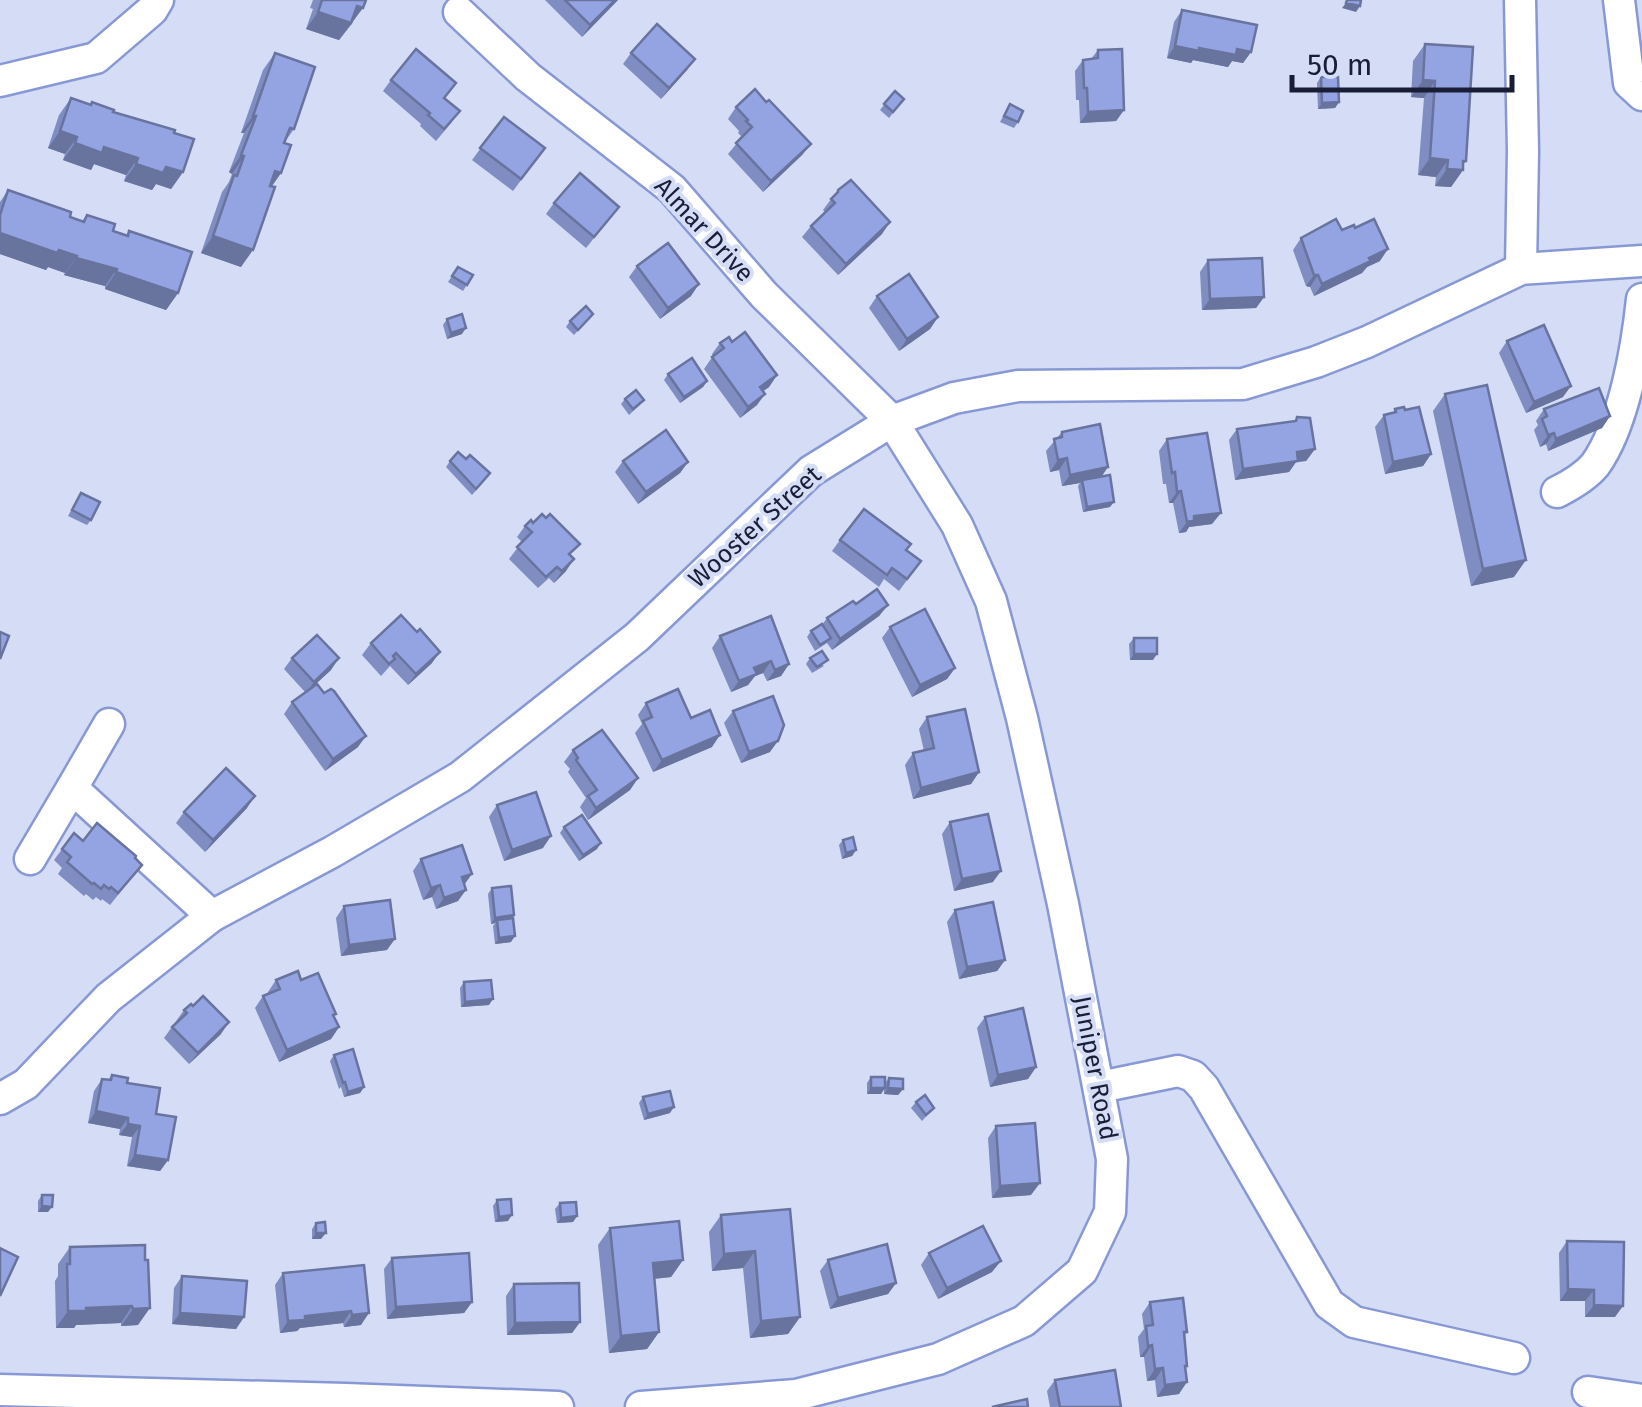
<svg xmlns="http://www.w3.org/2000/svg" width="1642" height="1407" font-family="'Fira Sans',sans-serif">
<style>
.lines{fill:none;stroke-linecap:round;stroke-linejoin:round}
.minor-casing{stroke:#8898d5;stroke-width:35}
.minor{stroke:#fff;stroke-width:30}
.wall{fill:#7f8dc2}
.shaded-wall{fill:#68739e}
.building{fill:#94a4e2;stroke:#68739e;stroke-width:2.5}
.labels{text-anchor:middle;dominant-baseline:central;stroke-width:8;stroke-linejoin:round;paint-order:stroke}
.street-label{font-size:25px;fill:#191e36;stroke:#d4dcf6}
</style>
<rect width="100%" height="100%" fill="#d4dcf6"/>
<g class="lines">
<g class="minor-casing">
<g id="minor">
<polyline points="1520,0 1523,151 1521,269"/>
<polyline points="1619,0 1629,83 1642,95"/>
<polyline points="459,12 528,77 672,189 764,295 892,421 957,525 991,601 1022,718 1063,904 1112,1159 1110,1212 1082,1271 1024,1321 938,1359 796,1395 641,1407"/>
<polyline points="0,81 96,58 152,10 158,0"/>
<path d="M1557,492C1571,485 1585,477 1595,465C1624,425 1637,347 1642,299"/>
<polyline points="109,724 72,788 212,916"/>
<polyline points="30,859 72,788"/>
<polyline points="1100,1087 1178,1071 1193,1076 1204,1088 1329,1304 1354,1322 1514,1358"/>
<polyline points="0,1099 26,1084 108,998 212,916 332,852 460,777 637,637 811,471 892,421 954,398 1018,386 1243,384 1316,362 1367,342 1521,269 1642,261"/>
<polyline points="0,1390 346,1399 558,1407"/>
<polyline points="1588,1392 1642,1400"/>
</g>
</g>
<use href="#minor" class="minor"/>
</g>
<g class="wall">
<polygon points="313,0 366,0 351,25 339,40 306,29 313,9 310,8"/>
<polygon points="545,0 618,0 582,37"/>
<polygon points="1182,10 1251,52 1243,63 1232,61 1228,67 1193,60 1191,63 1167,58 1174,22"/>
<polygon points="1425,44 1463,165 1463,170 1451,187 1435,186 1436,177 1418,175 1424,98 1411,97 1413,61"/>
<polygon points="1098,50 1124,110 1116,121 1080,123 1079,100 1076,100 1075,71 1083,60 1091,59"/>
<polygon points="275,53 294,129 284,143 281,173 272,186 241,267 201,253 222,192 229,182 232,174 229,172 244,133 241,133 263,70"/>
<polygon points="631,53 695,59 687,70 661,99 623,64"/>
<polygon points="1321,77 1339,102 1335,108 1318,109 1317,83"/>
<polygon points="391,80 452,122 436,141 420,126 421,124 383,91"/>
<polygon points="895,91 904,99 889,118 880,110"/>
<polygon points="71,98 174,133 183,172 171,189 156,184 152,190 124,181 126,175 94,164 91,170 63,160 65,154 48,148 59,115"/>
<polygon points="766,102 811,144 802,155 763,192 728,154 742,137 738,133 739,131 728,119 736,107"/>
<polygon points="1010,104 1018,122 1014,128 1000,122"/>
<polygon points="504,117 545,148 513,191 472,160"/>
<polygon points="8,190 82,221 87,215 113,231 126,235 129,231 178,293 166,310 105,289 105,286 64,275 65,273 48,267 46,270 0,254 0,202"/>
<polygon points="838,190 882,234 838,275 802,237 811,226 825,212 823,210"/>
<polygon points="554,203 619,207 586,248 546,214"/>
<polygon points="1355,228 1380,261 1367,267 1362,273 1314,296 1310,287 1306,286 1293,250 1301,238"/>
<polygon points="1208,260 1264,297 1256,308 1202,310 1200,272"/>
<polygon points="637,266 691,296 660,319 629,277"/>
<polygon points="458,267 473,275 463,291 448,282"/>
<polygon points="877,296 938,317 930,329 899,351 869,308"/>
<polygon points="593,314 574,335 566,327 570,321"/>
<polygon points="447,319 462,334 447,339 443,325"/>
<polygon points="1507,341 1563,397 1526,413 1499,353"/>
<polygon points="732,342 777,375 769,387 763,391 757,405 740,418 704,369 713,356 712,354 720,343"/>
<polygon points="668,374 707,381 703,387 680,403 664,380"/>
<polygon points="1445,394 1514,577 1471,586 1433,411"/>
<polygon points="625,399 640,405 629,415 621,404"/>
<polygon points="1395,409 1431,454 1423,466 1385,474 1375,427 1384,415 1393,413"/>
<polygon points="1544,409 1610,416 1602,428 1548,451 1546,444 1540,447 1534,430 1538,425 1536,421"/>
<polygon points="1297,417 1315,449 1306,461 1296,462 1289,472 1235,480 1229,440 1237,429 1295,421"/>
<polygon points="1062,432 1102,476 1110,507 1083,512 1078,486 1080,483 1062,486 1059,470 1050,472 1046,451"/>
<polygon points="1167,439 1212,524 1189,527 1186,532 1179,533 1173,503 1169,503 1166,484 1163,484 1159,451"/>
<polygon points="466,459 486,479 472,495 446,467 450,461"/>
<polygon points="623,461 688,462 680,473 638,504 615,472"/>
<polygon points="81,493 91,520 87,525 68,516"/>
<polygon points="546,518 571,556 566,571 554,583 549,578 538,588 509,559 522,542 517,537 525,526"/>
<polygon points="840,540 907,550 921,561 899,591 884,579 879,587 832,551"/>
<polygon points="856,604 888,605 879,616 832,650 827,643 815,651 807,637 811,631 822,625 827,618"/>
<polygon points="890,627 955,668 947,679 912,697 882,638"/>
<polygon points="417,632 432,663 408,685 390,666 381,676 362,655 371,643"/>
<polygon points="720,636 789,664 781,676 767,681 763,673 755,676 748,685 731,692 712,648"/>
<polygon points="1134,638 1153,660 1130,660 1129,644"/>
<polygon points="292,658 331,670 311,688 358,747 325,771 284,714 292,702 305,692 284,669"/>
<polygon points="810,658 824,666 812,673 806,664"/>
<polygon points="646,703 691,718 712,747 653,772 635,733 642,724 638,715"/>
<polygon points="733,711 770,752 741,763 724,723"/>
<polygon points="927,717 979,772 971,784 913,799 905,765 913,753 924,751 919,729"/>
<polygon points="573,750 638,778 630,790 588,820 580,807 586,798 568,772 570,769 564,762"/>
<polygon points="497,805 543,848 504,861 489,817"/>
<polygon points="247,808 205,852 176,823 184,812"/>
<polygon points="950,822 993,882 954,891 942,834"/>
<polygon points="564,827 597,849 579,861 560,833"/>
<polygon points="74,833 83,841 135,858 142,865 110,905 102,899 101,901 96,897 93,900 86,894 84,896 58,874 62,868 54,860"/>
<polygon points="843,840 856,850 852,856 842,859 839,845"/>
<polygon points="421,859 464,885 458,901 436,909 432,897 423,900 413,871"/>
<polygon points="492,888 514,915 512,918 511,942 495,944 493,926 495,923 491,924 488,894"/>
<polygon points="344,906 387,950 341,956 336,918"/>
<polygon points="955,910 1005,960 997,971 959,979 947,922"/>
<polygon points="276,980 301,980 336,1014 334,1016 339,1027 331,1039 279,1062 255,1008 263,996 269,994 268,992"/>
<polygon points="464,982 489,1005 461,1007 460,988"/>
<polygon points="193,1006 221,1034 189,1064 164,1038 184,1010"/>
<polygon points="985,1017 1036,1067 1028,1079 990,1087 977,1028"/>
<polygon points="334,1055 364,1087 360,1093 344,1097 341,1087 339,1089 330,1061"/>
<polygon points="112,1075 127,1083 156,1114 168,1160 160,1171 127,1166 132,1137 119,1135 120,1129 88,1123 94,1091 102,1079 108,1080"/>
<polygon points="871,1077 885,1083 889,1078 903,1089 898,1095 884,1094 884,1089 881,1094 867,1094 867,1083"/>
<polygon points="643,1097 670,1113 644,1120 639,1103"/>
<polygon points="916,1102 934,1108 922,1121 911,1108"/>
<polygon points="996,1126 1031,1195 992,1198 988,1138"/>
<polygon points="42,1195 48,1212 38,1212 38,1201"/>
<polygon points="497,1200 508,1221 495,1222 493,1206"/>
<polygon points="560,1203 577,1216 573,1222 557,1223 555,1209"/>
<polygon points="790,1209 800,1317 788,1334 750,1338 743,1268 712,1271 709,1232 721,1215"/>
<polygon points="316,1223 321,1239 312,1239 312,1229"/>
<polygon points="610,1228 683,1260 671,1277 654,1279 659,1332 647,1349 609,1353 598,1245"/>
<polygon points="1567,1241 1615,1317 1585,1317 1585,1301 1560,1301 1559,1253"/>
<polygon points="145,1245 138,1325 121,1326 121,1323 76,1325 74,1328 56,1328 55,1281 58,1276 58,1264 70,1247"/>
<polygon points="929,1253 992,1272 938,1299 921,1265"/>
<polygon points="392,1258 472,1302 464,1313 387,1319 384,1269"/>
<polygon points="828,1260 896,1283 888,1294 830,1309 820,1271"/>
<polygon points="364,1265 361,1325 344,1327 343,1323 300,1328 297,1331 280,1333 275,1285 283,1273"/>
<polygon points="182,1276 244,1317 236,1329 172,1324 174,1288"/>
<polygon points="514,1284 580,1322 572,1333 507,1335 506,1296"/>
<polygon points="1150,1302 1187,1332 1184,1336 1185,1369 1179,1394 1157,1397 1155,1380 1147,1381 1144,1357 1140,1357 1138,1337 1144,1329 1142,1314"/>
<polygon points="1055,1380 1121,1407 1050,1407 1047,1391"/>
</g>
<g class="shaded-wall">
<polygon points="615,0 618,0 582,37 590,25"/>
<polygon points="1346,3 1360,6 1356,12 1342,8"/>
<polygon points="357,6 363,8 339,40 306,29 318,12"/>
<polygon points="1175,46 1237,49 1251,52 1243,63 1232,61 1228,67 1193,60 1191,63 1167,58"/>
<polygon points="695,59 687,70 661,99 669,88"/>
<polygon points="1423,80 1435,81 1424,98 1411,97"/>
<polygon points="1339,102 1335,108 1318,109 1322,103"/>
<polygon points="1124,110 1116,121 1080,123 1088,112"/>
<polygon points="253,116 256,116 244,133 241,133"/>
<polygon points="60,131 77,137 65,154 48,148"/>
<polygon points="75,143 104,147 138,158 126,175 94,164 91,170 63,160"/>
<polygon points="811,144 802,155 763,192 771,181"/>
<polygon points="241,155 244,156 232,174 229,172"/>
<polygon points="1430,158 1448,160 1436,177 1418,175"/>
<polygon points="1463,161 1466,161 1459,170 1463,170 1451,187 1435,186 1447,169"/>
<polygon points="136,164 166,167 183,172 171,189 156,184 152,190 124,181"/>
<polygon points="275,171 281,173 269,190"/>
<polygon points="890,222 882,234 838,275 846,264"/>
<polygon points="0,233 59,250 77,256 65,273 48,267 46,270 0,254"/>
<polygon points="213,236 253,250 241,267 201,253"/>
<polygon points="1388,249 1380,261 1367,267 1362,273 1314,296 1322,284"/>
<polygon points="76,258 117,269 105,286 64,275"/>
<polygon points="116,272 178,293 166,310 105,289"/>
<polygon points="1314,275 1318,275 1310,287 1306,286"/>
<polygon points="699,284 691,296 660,319 668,308"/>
<polygon points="1264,297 1256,308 1202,310 1210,299"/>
<polygon points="938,317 930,329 899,351 907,339"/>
<polygon points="466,328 462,334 447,339 451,333"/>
<polygon points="777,375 769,387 752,399 760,387"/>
<polygon points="707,381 703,387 680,403 684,397"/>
<polygon points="1571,386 1563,397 1526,413 1534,402"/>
<polygon points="765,394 757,405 740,418 748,407"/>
<polygon points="1610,416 1602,428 1548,451 1556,439"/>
<polygon points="1554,433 1546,444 1540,447 1548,435"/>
<polygon points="1315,449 1306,461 1296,462 1289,472 1235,480 1243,469 1297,452"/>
<polygon points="1431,454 1423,466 1385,474 1393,462"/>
<polygon points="1067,458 1059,470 1050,472 1058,460"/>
<polygon points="688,462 680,473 638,504 646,492"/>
<polygon points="1108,467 1100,479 1082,480 1080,483 1062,486 1070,475"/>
<polygon points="1181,491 1173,503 1169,503 1177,492"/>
<polygon points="1114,502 1110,507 1083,512 1087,507"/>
<polygon points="1221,513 1212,524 1189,527 1186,532 1179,533 1187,522 1194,516"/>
<polygon points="574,559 566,571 554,583 562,571"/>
<polygon points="1526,560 1514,577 1471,586 1483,569"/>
<polygon points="888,605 879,616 832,650 840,639"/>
<polygon points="440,652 432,663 408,685 416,674"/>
<polygon points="1134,654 1157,654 1153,660 1130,660"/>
<polygon points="339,658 331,670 306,693 314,682"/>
<polygon points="771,661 763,673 755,676 748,685 731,692 739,681 754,668"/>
<polygon points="789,664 781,676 767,681 775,670"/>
<polygon points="955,668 947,679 912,697 920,685"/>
<polygon points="720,735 712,747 653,772 662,760"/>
<polygon points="366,736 358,747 325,771 333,759"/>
<polygon points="778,741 770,752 741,763 749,752"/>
<polygon points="979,772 971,784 913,799 921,788"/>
<polygon points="638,778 630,790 588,820 596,808"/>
<polygon points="255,796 247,808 205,852 213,840"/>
<polygon points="551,836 543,848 504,861 512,850"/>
<polygon points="601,843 597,849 579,861 583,855"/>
<polygon points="856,850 852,856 842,859 846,853"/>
<polygon points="1001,871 993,882 954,891 962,879"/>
<polygon points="472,874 464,885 462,877"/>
<polygon points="440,885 432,897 423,900 431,888"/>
<polygon points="466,890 458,901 436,909 444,898"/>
<polygon points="514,915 510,921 497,920 495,923 491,924 495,918"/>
<polygon points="515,936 511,942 495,944 499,938"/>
<polygon points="395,939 387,950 341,956 349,945"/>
<polygon points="1005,960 997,971 959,979 967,967"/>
<polygon points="493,999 489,1005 461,1007 465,1002"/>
<polygon points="229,1022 221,1034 189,1064 198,1053"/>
<polygon points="339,1027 331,1039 279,1062 287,1050"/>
<polygon points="1036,1067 1028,1079 990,1087 998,1075"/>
<polygon points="364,1087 360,1093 344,1097 348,1092"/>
<polygon points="871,1088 885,1088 881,1094 867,1094"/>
<polygon points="888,1088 903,1089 898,1095 884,1094"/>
<polygon points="674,1107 670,1113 644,1120 648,1114"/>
<polygon points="96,1111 128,1118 120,1129 88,1123"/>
<polygon points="128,1124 140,1126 132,1137 119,1135"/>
<polygon points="135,1155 168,1160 160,1171 127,1166"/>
<polygon points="1040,1183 1031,1195 992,1198 1000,1186"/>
<polygon points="42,1206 52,1207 48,1212 38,1212"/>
<polygon points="512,1215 508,1221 495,1222 499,1217"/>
<polygon points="577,1216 573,1222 557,1223 561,1218"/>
<polygon points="316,1233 326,1233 321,1239 312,1239"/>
<polygon points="755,1251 743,1268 712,1271 724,1254"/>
<polygon points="683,1260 671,1277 641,1280 653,1263"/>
<polygon points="1001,1261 992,1272 938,1299 947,1288"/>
<polygon points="896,1283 888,1294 830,1309 838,1298"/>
<polygon points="1568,1289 1594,1290 1585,1301 1560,1301"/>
<polygon points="472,1302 464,1313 387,1319 396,1307"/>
<polygon points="1594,1305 1623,1306 1615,1317 1585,1317"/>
<polygon points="132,1306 121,1323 76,1325 74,1328 56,1328 68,1311 86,1308"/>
<polygon points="150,1308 138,1325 121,1326 133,1309"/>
<polygon points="351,1311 343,1323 300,1328 297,1331 280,1333 288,1321 305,1316"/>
<polygon points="180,1313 244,1317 236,1329 172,1324"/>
<polygon points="369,1313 361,1325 344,1327 352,1315"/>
<polygon points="800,1317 788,1334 750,1338 761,1321"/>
<polygon points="580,1322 572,1333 507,1335 515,1323"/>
<polygon points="659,1332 647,1349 609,1353 621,1336"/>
<polygon points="1152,1345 1144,1357 1140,1357 1148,1346"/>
<polygon points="1163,1368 1155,1380 1147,1381 1155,1369"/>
<polygon points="1187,1382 1179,1394 1157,1397 1165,1385"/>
</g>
<g class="building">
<polygon points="322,0 366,0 363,8 357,6 351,23 318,12"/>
<polygon points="565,0 615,0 590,25"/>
<polygon points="1347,0 1361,0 1360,6 1346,3"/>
<polygon points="1182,10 1257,25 1251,52 1237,49 1236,55 1199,48 1199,51 1175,46"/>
<polygon points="657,24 695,59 669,88 631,53"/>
<polygon points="1425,44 1473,47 1466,161 1463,161 1463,170 1447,169 1448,160 1430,158 1435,81 1423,80"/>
<polygon points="416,49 456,83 444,98 460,111 444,129 428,115 430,113 391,80"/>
<polygon points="1122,49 1124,110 1088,112 1087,88 1084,88 1083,60 1098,58 1098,50"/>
<polygon points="275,53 315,67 294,129 290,128 284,143 291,145 281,173 275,171 270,186 275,187 253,250 213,236 234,175 237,176 244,156 241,155 256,116 253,116"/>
<polygon points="1321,77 1338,77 1339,102 1322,103"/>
<polygon points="755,89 766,102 769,100 811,144 771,181 736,143 752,127 746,121 748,120 736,107"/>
<polygon points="895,91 904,99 893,112 884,104"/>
<polygon points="71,98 91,105 92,102 114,110 113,112 175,130 174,133 194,139 183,172 166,167 163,173 136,164 138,158 104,147 102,153 75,143 77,137 60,131"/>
<polygon points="1010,104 1023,111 1018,122 1004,116"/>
<polygon points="504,117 545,148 521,179 480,148"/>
<polygon points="580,173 619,207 594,237 554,203"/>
<polygon points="851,180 890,222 846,264 811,226 835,203 831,199 838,192 838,190"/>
<polygon points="8,190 71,212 70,217 84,222 87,215 115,224 113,231 128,236 129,231 192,252 178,293 116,272 117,269 76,258 77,256 59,250 57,253 0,233 0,215"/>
<polygon points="1336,219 1342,230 1354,225 1355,228 1374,219 1388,249 1369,258 1371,261 1322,284 1318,275 1314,275 1301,238"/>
<polygon points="668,243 699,284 668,308 637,266"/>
<polygon points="1262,258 1264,297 1210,299 1208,260"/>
<polygon points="458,267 473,275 467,285 452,276"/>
<polygon points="909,274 938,317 907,339 877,296"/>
<polygon points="586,306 593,314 578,330 570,321"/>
<polygon points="462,314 466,328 451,333 447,319"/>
<polygon points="1544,325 1571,386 1534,402 1507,341"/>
<polygon points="745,332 777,375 760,387 765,394 748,407 712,357 724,348 720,343 729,337 732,342"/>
<polygon points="692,358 707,381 684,397 668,374"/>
<polygon points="1487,385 1526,560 1483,569 1445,394"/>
<polygon points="1599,388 1610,416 1556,439 1554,433 1548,435 1542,419 1547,416 1544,409"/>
<polygon points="636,390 644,400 633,409 625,399"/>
<polygon points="1404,407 1405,410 1419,407 1431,454 1393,462 1384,415 1396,412 1395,409"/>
<polygon points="1297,417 1310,418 1315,449 1297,452 1298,461 1243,469 1237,429 1296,421"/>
<polygon points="1100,424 1108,467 1070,475 1067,458 1058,460 1054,439 1062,437 1062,432"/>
<polygon points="666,430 688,462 646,492 623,461"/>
<polygon points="1207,433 1221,513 1194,516 1194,520 1187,522 1181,491 1177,492 1175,472 1172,473 1167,439"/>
<polygon points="458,452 466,459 470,455 490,473 476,489 450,461"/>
<polygon points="1110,475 1114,502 1087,507 1082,480"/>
<polygon points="81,493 100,502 91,520 72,510"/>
<polygon points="864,509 911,544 906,550 921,561 907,579 892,568 887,575 840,540"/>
<polygon points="542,514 546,518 550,514 580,544 569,554 574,559 562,571 557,567 546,577 517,547 532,532 525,526 531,520 533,523"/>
<polygon points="877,589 888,605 840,639 827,618 853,601 856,604"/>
<polygon points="925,609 955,668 920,685 890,627"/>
<polygon points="401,615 417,632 420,629 440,652 416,674 396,653 393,656 395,659 389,664 371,643"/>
<polygon points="771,616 789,664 775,670 771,661 754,668 757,674 739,681 720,636"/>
<polygon points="822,624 831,638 820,645 811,631"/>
<polygon points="0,632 9,636 0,659"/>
<polygon points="317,635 339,658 314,682 292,658"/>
<rect x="1134" y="638" width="23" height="16"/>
<polygon points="822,651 828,660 817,667 810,658"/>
<polygon points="317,684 324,693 331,689 334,691 366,736 333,759 292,702"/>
<polygon points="678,689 691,718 710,710 720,735 662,760 643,721 652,717 646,703"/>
<polygon points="773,696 784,725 778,741 749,752 733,711"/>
<polygon points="965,709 979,772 921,788 913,753 934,748 927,717"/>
<polygon points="602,730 638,778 596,808 588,796 597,790 576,760 578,758 573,750"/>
<polygon points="226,768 255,796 213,840 184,812"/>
<polygon points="536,792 551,836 512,850 497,805"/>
<polygon points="988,814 1001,871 962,879 950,822"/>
<polygon points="582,815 601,843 583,855 564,827"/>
<polygon points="97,823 136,856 135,858 142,865 118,893 111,887 109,889 104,885 101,889 94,883 92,884 67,862 71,857 62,849 74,833 83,841"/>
<polygon points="853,837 856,850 846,853 843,840"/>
<polygon points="462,845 472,874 462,877 466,890 444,898 440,885 431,888 421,859"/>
<polygon points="511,886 514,915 495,918 492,888"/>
<polygon points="390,900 395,939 349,945 344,906"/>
<polygon points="993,902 1005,960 967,967 955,910"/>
<polygon points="513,918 515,936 499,938 497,920"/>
<polygon points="298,971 301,980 318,973 336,1014 333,1015 339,1027 287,1050 263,996 280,989 276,980"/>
<polygon points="491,980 493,999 465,1002 464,982"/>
<polygon points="203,996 229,1022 198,1053 172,1027 187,1013 184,1010 191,1004 193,1006"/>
<polygon points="1023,1008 1036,1067 998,1075 985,1017"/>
<polygon points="353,1049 364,1087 348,1092 345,1082 343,1083 334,1055"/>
<polygon points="112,1075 128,1078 127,1083 160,1088 156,1114 176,1117 168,1160 135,1155 140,1126 128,1124 128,1118 96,1111 102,1079 111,1080"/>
<rect x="871" y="1077" width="14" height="11"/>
<polygon points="889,1078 903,1079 903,1089 888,1088"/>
<polygon points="670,1091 674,1107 648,1114 643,1097"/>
<polygon points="925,1095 934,1108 926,1115 916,1102"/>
<polygon points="1035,1123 1040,1183 1000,1186 996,1126"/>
<polygon points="42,1195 53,1195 52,1207 42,1206"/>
<polygon points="511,1199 512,1215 499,1217 497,1200"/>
<polygon points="576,1202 577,1216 561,1218 560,1203"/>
<polygon points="790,1209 800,1317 761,1321 755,1251 724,1254 721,1215"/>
<polygon points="679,1221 683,1260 653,1263 659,1332 621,1336 610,1228"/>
<polygon points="325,1222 326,1233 316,1233 316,1223"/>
<polygon points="983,1226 1001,1261 947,1288 929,1253"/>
<polygon points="1567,1241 1624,1242 1623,1306 1594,1305 1594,1290 1568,1289"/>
<polygon points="887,1244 896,1283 838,1298 828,1260"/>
<polygon points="145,1245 145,1260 148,1260 150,1308 133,1309 132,1306 86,1308 86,1311 68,1311 67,1264 70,1264 70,1247"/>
<polygon points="0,1248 18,1257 0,1296"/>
<polygon points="469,1253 472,1302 396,1307 392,1258"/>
<polygon points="364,1265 369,1313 352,1315 351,1311 305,1316 305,1320 288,1321 283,1273"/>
<polygon points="182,1276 247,1281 244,1317 180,1313"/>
<polygon points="579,1283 580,1322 515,1323 514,1284"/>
<polygon points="1183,1298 1187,1332 1184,1332 1187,1366 1185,1366 1187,1382 1165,1385 1163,1368 1155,1369 1152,1345 1148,1346 1146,1326 1153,1325 1150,1302"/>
<polygon points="1115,1370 1121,1407 1060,1407 1055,1380"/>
<polygon points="1027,1399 1028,1407 992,1407"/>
</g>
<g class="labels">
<g class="street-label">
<text transform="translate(704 230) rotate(47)">Almar Drive</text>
<text transform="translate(755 527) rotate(-42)">Wooster Street</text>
<text transform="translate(1095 1068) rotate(79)">Juniper Road</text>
</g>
</g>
<path d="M1292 75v15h220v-15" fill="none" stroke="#191e36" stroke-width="5"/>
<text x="1307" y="75" font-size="30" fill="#191e36" stroke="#d4dcf6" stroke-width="8" paint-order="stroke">50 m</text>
</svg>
